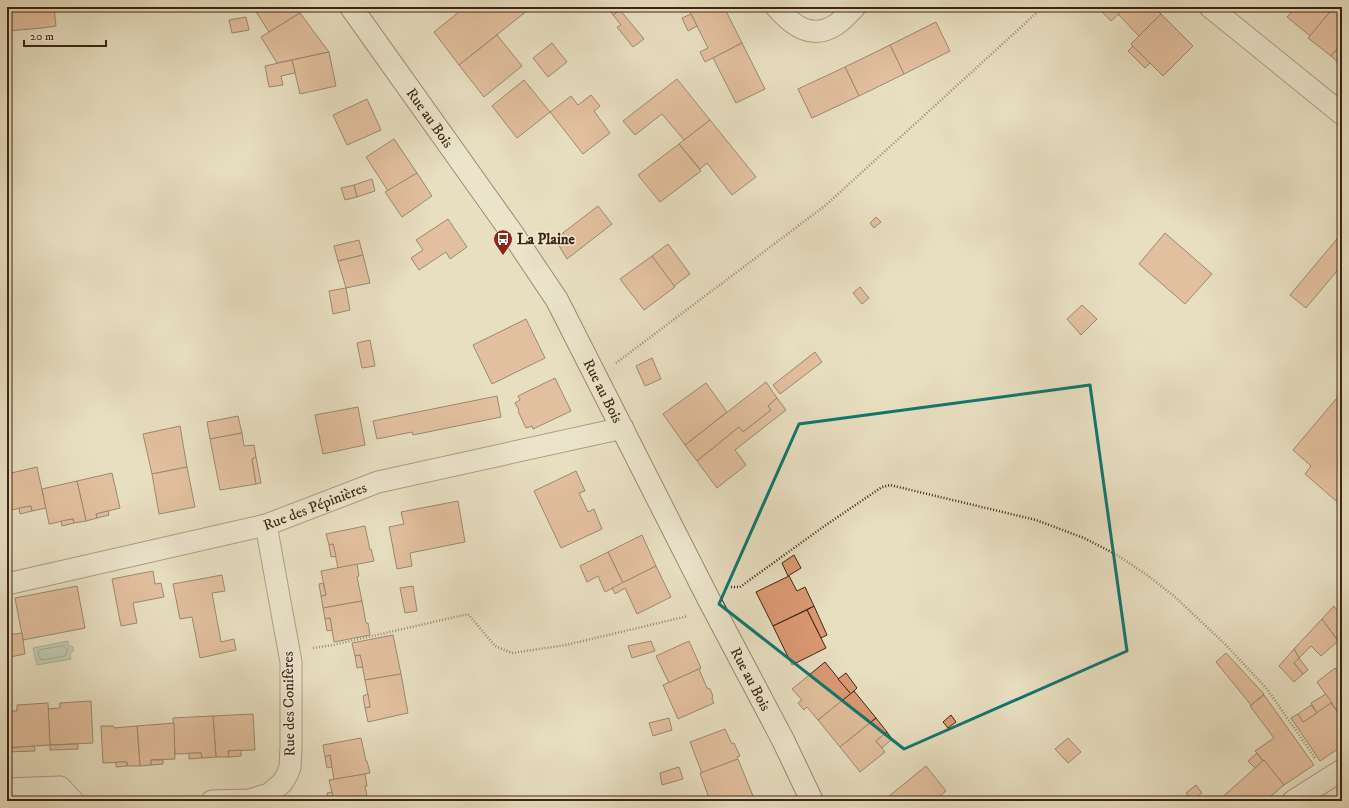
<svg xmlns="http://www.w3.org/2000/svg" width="1349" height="808" font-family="'IM FELL DW Pica',serif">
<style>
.water{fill:#98bdad;stroke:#74806f}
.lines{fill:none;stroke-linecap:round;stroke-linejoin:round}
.shore{stroke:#6b7160;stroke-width:1}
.building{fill:#db9973;stroke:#3e2512}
.street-casing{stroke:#68543e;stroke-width:23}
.secondary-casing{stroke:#3e2512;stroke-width:24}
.path{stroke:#3e2512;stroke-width:2.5;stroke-dasharray:1 2;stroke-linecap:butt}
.street{stroke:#f0ead7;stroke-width:21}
.secondary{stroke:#f0ead7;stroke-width:22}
.marked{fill:none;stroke:#0f766e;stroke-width:3;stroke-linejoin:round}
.labels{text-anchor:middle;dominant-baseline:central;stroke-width:3;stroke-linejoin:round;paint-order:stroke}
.street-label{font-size:15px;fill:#3e2512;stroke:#f0ead7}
.poi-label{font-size:15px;font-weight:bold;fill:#3e2512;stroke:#f0ead7;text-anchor:start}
</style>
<rect width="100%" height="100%" fill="#e8dfc1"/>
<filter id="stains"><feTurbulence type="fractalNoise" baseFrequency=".005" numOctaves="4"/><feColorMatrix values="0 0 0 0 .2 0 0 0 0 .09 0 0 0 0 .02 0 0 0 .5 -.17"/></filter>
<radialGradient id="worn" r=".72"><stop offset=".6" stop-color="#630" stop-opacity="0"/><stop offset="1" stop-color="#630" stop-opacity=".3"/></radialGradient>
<polygon class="water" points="68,641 68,645 73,647 74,650 70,654 71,659 37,665 33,648"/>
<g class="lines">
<polygon class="shore" points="63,646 68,650 65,656 42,660 40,659 38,652 40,650"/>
</g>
<g class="building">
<polygon points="11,7 54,7 56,26 42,28 7,31 7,9 11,9"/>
<polygon points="253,7 297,7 300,13 269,32"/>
<polygon points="465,7 526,7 528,10 459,65 434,32"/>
<polygon points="606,7 618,7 620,10 613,15"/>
<polygon points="700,7 724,7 742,43 705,62 700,52 708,48 690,12"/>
<polygon points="1097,7 1126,7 1111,21"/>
<polygon points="1126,7 1154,7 1161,14 1139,36 1118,14"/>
<polygon points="1296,7 1334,7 1310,36 1287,17"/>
<polygon points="1334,7 1342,7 1342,43 1331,56 1308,38"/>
<polygon points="620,10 644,39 633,47 617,27 621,25 613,15"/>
<polygon points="300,13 329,52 277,63 261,37"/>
<polygon points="691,14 697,26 688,31 682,18"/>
<polygon points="1161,14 1193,46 1163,76 1131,44"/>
<polygon points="246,17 249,30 232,33 229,20"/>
<polygon points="936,22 950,51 904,74 890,45"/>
<polygon points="497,35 522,66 484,97 459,65"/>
<polygon points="552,43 567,62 548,77 533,58"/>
<polygon points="742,43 765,89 736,103 713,58"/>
<polygon points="1342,43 1342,66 1331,56"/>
<polygon points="890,45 904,74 859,96 845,67"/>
<polygon points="1133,46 1150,63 1145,68 1128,51"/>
<polygon points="329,52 336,86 300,94 292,60"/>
<polygon points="292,60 295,73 281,76 283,85 269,87 265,66"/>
<polygon points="845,67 859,96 812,118 798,89"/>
<polygon points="677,79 710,120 684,140 662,114 635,135 623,121"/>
<polygon points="524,80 550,112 517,138 492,106"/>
<polygon points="591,95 600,106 594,111 610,133 583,154 550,112 571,96 578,105"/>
<polygon points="367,99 381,130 347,145 333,115"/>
<polygon points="710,120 756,177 732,195 707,163 700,169 679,144"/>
<polygon points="394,139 417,173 388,191 366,157"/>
<polygon points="679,144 701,171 660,202 638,175"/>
<polygon points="417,173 432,196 402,217 385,192"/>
<polygon points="372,179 375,191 357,197 354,185"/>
<polygon points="354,185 357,197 345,200 341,188"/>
<polygon points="598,206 612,224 567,259 555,239"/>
<polygon points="876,217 881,222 874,228 870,223"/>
<polygon points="448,219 467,247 450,259 446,252 419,270 411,258 423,250 416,240"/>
<polygon points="1165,233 1212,274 1185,304 1139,264"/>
<polygon points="1342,233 1342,265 1306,308 1290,295"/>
<polygon points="359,240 363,255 338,261 334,246"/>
<polygon points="668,244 690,274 674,286 652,256"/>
<polygon points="363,255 370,283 346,288 338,261"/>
<polygon points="652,256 675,287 644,310 620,279"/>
<polygon points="860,287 869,298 862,304 853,293"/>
<polygon points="346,288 350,310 333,314 329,291"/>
<polygon points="1082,305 1097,319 1081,335 1067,319"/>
<polygon points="526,319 545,358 492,384 473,345"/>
<polygon points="370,340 375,366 362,368 357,343"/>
<polygon points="815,352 822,362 780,394 773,385"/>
<polygon points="652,358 661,379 645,386 636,366"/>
<polygon points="555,378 571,411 533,429 532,426 526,428 518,411 519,410 515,403 520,400 518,396"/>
<polygon points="766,382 777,398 768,406 771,410 743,432 739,427 697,461 685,445"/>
<polygon points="706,383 727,412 685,445 663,414"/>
<polygon points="1342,392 1342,506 1305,474 1311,466 1293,450"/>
<polygon points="497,396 501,417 413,435 412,432 377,439 373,421"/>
<polygon points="777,398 786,410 735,450 746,465 717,488 697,461 739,427 743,432 771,410 768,406"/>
<polygon points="358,407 365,445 323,454 315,415"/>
<polygon points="238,416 242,433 210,439 207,422"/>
<polygon points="180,426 187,467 152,474 143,434"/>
<polygon points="242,433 244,446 254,445 256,457 252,459 256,484 220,490 210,439"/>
<polygon points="256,457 261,483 256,484 252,459"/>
<polygon points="37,467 46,508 32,511 31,506 7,511 7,474"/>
<polygon points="187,467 195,507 159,514 152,474"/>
<polygon points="576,471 585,491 579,493 588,512 594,509 602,529 561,548 534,491"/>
<polygon points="112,473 120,508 96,514 97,518 86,521 77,481"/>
<polygon points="77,481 86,521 74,523 73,519 49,524 42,489"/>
<polygon points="458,501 465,542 410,553 412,566 397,569 389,527 404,524 401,512"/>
<polygon points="31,506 32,511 20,514 19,508"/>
<polygon points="108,511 109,515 97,518 96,514"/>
<polygon points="73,519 74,523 62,526 61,521"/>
<polygon points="365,526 370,550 371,549 374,561 338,568 333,544 329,545 326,534"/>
<polygon points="642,535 656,566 623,583 608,552"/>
<polygon points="333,544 336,556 331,557 329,545"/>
<polygon points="608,552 623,583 605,592 598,576 587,582 580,566"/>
<polygon points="794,555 801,568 788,576 782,563"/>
<polygon points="357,564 359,576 357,577 362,601 323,608 321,596 326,595 321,571"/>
<polygon points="656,566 671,597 637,614 625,588 615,594 612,588"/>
<polygon points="153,571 155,584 161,583 164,597 133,603 137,623 121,626 112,579"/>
<polygon points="222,575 225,591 212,593 221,642 234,639 236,650 200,658 192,617 180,619 173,584"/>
<polygon points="789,576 797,591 805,587 814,606 773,626 756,592"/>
<polygon points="323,583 326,595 321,596 319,584"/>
<polygon points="77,586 85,628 23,640 15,598"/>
<polygon points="413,586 417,611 405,613 400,588"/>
<polygon points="362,601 366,623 368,623 370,635 334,642 330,618 325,619 323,608"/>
<polygon points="814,606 827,635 821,638 807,610"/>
<polygon points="1334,606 1342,618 1342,646 1322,619"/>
<polygon points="807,610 826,648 792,665 773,626"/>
<polygon points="330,618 332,630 327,631 325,619"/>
<polygon points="1322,619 1338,641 1321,656 1311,646 1299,658 1294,649"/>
<polygon points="22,633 25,654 10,657 7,635"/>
<polygon points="393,635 401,674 365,680 360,655 355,656 352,643"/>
<polygon points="651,641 655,651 632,658 628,646"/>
<polygon points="689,641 701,668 669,683 656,656"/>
<polygon points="1294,649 1299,658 1294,663 1303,674 1294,682 1279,666"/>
<polygon points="1226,653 1264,694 1251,705 1216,662"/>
<polygon points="360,655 363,667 357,668 355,656"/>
<polygon points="1299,658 1308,670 1303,674 1294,663"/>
<polygon points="825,662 851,694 818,720 807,707 804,710 798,703 802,700 792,689"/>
<polygon points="1335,668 1342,677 1342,718 1317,682"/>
<polygon points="699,669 707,688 710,689 713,696 712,699 714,703 678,719 663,685"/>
<polygon points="846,673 857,688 851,694 838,679"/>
<polygon points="401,674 408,713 368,722 365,708 370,707 365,680"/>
<polygon points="854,691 876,718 840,747 818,720"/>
<polygon points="368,694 370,707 365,708 363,696"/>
<polygon points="1326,694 1332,703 1317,713 1311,703"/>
<polygon points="1264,695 1314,765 1284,785 1255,751 1274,738 1250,706"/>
<polygon points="91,701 93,743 50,745 48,709 60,708 60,703"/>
<polygon points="48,703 50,745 7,748 7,711 17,711 17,705"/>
<polygon points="1331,703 1342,718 1342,746 1320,761 1291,718 1298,714 1303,722"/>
<polygon points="1311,705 1317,713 1303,722 1298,714"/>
<polygon points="253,714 255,750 228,751 229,757 216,757 213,716"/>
<polygon points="951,715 956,722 948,728 943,722"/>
<polygon points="213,716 216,757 202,758 201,753 175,754 173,718"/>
<polygon points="669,718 672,730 653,736 649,723"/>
<polygon points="876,718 887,732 876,741 885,752 860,772 840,747"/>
<polygon points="174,723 175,759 151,760 151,765 140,766 137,726"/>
<polygon points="101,726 113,726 114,728 137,726 140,766 127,766 127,762 103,763"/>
<polygon points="725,729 732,744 734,743 740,756 737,757 738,759 702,773 690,742"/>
<polygon points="887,732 892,739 882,748 876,741"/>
<polygon points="361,738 366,761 367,761 370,773 334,780 330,755 325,757 323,745"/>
<polygon points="1068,738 1081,752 1068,763 1055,749"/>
<polygon points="78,744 78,749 50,750 50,745"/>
<polygon points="34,746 35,751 7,752 7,748"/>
<polygon points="241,750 241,756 229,757 228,751"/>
<polygon points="189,753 201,753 202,758 189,759"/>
<polygon points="1257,753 1263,761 1255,768 1248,761"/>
<polygon points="330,755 332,767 327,768 325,757"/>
<polygon points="738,759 755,801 710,801 700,773"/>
<polygon points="151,760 163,760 163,764 151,765"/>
<polygon points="1264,760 1284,785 1265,801 1218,801"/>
<polygon points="116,762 127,762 127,766 116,767"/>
<polygon points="926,766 946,791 934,801 883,801"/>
<polygon points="679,767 683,779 662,785 660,773"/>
<polygon points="365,774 367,786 365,786 368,801 334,801 329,780"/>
<polygon points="1196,785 1202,793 1192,801 1186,793"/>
<polygon points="332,792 334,801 329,801 327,793"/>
</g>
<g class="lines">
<g class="street-casing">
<g id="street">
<path d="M776,7C793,26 812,41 837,24C844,19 849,13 855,7"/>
<polyline points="1210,7 1342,114"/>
<path id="s1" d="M7,584L266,525L378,482L623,428"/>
<polyline points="7,789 60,787 73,801"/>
<polyline points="212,801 249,800 269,794 282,783 287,775 290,767 291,747 291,662 266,525"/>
<polyline points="1293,801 1342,770"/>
</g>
</g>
<g class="secondary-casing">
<g id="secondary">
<path id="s2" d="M351,7L512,233L557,300L707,596L783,740L812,801"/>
</g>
</g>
<g class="path">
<polyline points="616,363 826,205 1043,7"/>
<polyline points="731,587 740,587 823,527 882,487 890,485 1036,520 1084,538 1117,555 1147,575 1175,597 1224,643 1267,689 1315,758"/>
<polyline points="313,648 333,645 468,614 495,646 512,653 566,645 688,616"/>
</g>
<use href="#street" class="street"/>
<use href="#secondary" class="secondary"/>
</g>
<path d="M0 0H1349V808H0ZM1090,385L1127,651L904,749L719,604L799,424Z" fill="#e8dfc1" fill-opacity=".55" fill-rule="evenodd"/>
<path class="marked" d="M1090,385L1127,651L904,749L719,604L799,424Z"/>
<defs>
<g id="bus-pin" transform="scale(1)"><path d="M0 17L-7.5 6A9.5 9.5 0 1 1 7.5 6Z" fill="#8f2418" stroke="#f0ead7"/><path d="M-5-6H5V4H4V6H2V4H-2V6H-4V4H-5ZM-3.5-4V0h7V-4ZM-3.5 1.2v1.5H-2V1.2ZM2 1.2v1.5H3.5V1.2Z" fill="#fff"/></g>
</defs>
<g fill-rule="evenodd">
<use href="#bus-pin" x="503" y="239"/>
</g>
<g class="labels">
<g class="street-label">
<text stroke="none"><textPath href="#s2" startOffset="136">Rue au Bois</textPath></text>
<text stroke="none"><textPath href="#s2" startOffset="460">Rue au Bois</textPath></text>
<text stroke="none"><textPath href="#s1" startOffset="318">Rue des Pépinières</textPath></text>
<text stroke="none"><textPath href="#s2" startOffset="784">Rue au Bois</textPath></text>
<text transform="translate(289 704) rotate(-91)">Rue des Conifères</text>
</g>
<g class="poi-label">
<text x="517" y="239">La Plaine</text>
</g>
</g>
<rect width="1349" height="808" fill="none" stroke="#e8dfc1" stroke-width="24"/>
<rect x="8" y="8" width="1333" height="792" fill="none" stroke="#3e2512" stroke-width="2"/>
<rect x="12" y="12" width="1325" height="784" fill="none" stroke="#3e2512"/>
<path d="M24 40v6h82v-6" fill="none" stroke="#3e2512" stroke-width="2"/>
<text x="30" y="40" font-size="12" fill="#3e2512" stroke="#f0ead7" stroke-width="3" paint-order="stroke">20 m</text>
<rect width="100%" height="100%" filter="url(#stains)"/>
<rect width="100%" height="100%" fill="url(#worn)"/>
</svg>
